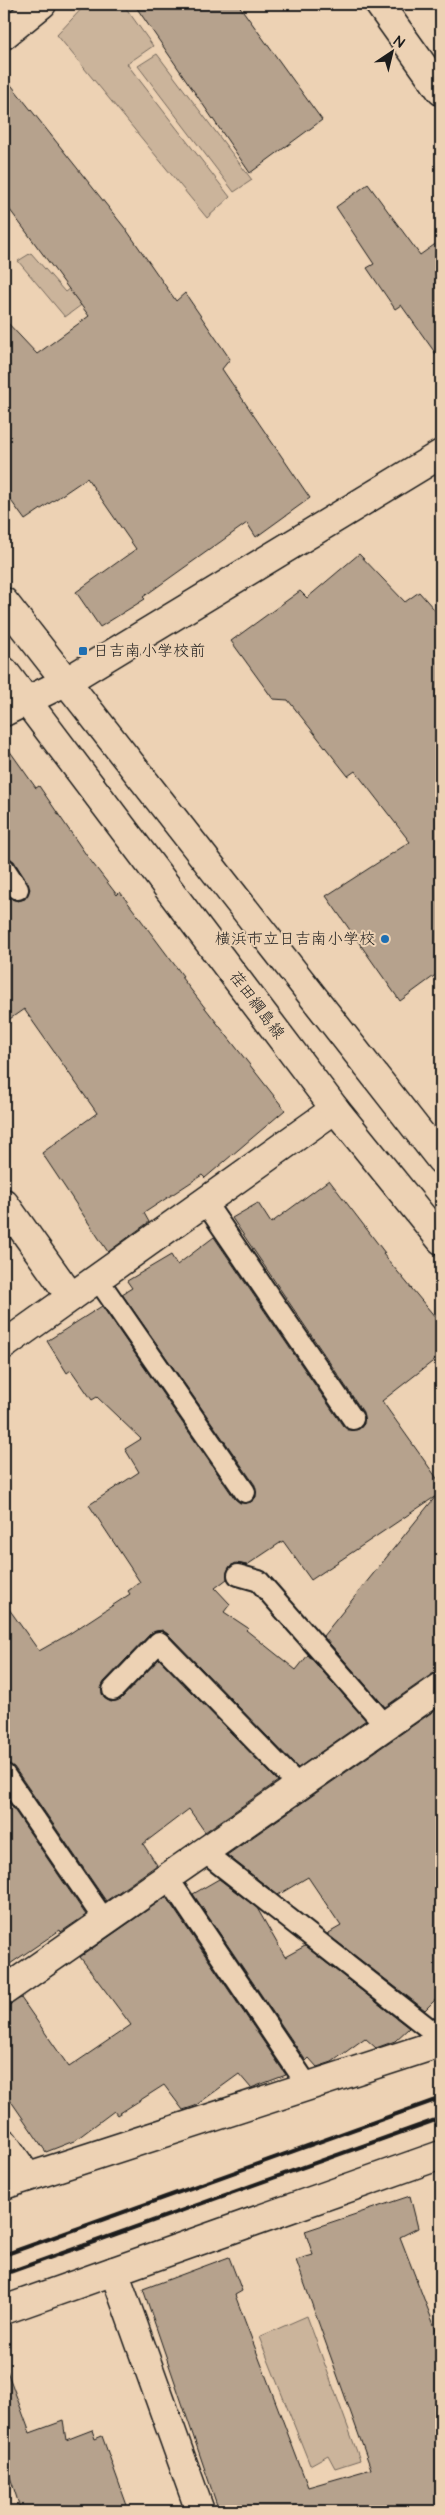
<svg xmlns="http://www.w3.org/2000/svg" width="445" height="2515" font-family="'Architects Daughter','Klee One',sans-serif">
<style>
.green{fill:#cbb49b;stroke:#74685c}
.building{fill:#b6a28d;stroke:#1c1c1c}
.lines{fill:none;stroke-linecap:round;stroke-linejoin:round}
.service-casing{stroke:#1c1c1c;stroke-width:24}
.minor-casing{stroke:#1c1c1c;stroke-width:31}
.tertiary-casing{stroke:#1c1c1c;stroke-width:31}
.secondary-casing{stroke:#1c1c1c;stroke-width:31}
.service{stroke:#edd2b4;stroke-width:20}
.minor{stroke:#edd2b4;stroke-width:28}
.tertiary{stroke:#edd2b4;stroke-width:28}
.secondary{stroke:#edd2b4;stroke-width:28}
.rail{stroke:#1c1c1c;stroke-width:4}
.poi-dot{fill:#1f6fb2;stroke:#edd2b4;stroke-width:2}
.labels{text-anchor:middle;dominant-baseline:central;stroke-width:4;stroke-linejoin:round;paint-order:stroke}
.poi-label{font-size:16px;fill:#1c1c1c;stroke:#edd2b4;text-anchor:start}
.street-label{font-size:16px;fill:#1c1c1c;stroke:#edd2b4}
</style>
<rect width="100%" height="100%" fill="#edd2b4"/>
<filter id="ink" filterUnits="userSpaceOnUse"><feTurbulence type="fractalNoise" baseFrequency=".02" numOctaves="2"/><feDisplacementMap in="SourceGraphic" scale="10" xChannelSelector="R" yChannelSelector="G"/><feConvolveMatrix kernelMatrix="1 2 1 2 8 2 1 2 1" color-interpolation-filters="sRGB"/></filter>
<g filter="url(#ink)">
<g class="green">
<polygon points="86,4 123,4 153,46 127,64 230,197 207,218 57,35"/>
<polygon points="157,54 252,180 234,192 138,66"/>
<polygon points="130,241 145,258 65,317 18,261 31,253 65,292"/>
<polygon points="307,2316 360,2460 335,2468 328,2455 310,2465 259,2337"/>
</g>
<g class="building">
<polygon points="134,4 238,4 322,120 250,173"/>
<polygon points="4,76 128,232 176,301 185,293 230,359 222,369 310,498 256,537 247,523 143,597 145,599 100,627 76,592 136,549 87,478 25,520 4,491 4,319 37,354 89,316 4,202"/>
<polygon points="368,184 420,255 441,240 441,361 401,305 395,309 367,268 374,264 336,207"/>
<polygon points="359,554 405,602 419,592 441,617 441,971 400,1001 326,896 410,842 355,771 348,776 288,700 273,699 231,641 300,591 307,598"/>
<polygon points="4,743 36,788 39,786 87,856 117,895 120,892 183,976 181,977 285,1110 205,1178 202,1175 144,1213 149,1222 108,1252 42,1153 97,1113 24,1009 4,1023 4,889 12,899 18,901 25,899 30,889 14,861 4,856"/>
<polygon points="329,1180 385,1253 383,1254 441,1324 441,1355 382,1401 441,1484 441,1672 432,1674 385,1707 323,1636 436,1496 311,1580 283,1541 247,1565 236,1563 230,1566 227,1572 227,1579 215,1588 230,1604 224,1612 248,1628 246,1630 296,1670 308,1655 366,1720 298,1768 168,1634 162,1630 151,1633 104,1682 101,1688 104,1698 111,1702 121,1699 159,1659 278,1781 205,1832 189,1809 143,1844 157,1865 106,1901 14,1767 4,1762 4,1602 39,1651 69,1634 130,1594 128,1591 140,1582 89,1505 139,1472 125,1449 141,1439 97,1397 92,1400 71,1370 67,1373 47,1341 102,1306 235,1499 240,1503 251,1502 256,1497 255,1485 122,1294 132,1288 127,1281 171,1255 177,1265 214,1237 343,1426 348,1430 359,1429 364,1424 363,1412 232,1218 258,1203 271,1223"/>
<polygon points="441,1706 441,1994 425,2010 327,1934 341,1926 308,1877 278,1895 227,1855"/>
<polygon points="4,1795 86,1915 61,1932 60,1930 4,1968"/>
<polygon points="219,1879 257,1908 285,1957 305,1946 409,2028 395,2041 376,2048 365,2038 332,2062 317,2067 309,2058 306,2061 193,1894"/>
<polygon points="166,1897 286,2075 251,2088 239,2074 195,2106 183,2110 164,2085 117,2115 114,2111 74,2141 46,2152 4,2091 4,2006 21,1998 69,2067 131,2025 80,1957"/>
<polygon points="410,2196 418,2228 400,2237 441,2343 441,2511 219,2511 143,2289 229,2257 242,2291 235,2295 308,2487 371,2469 296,2260 313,2255 305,2231"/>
<polygon points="7,2371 30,2433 63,2421 66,2440 92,2430 95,2439 102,2436 129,2511 21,2511 4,2458 4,2372"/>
</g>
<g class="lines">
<g class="service-casing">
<g id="service">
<polyline points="4,868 18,889"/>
<polyline points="205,1202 353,1419"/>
<polyline points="97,1278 245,1492"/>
<polyline points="238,1575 259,1581 387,1727"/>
<polyline points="113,1690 159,1642 300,1787"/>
<polyline points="4,1774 105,1921"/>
<polyline points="204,1852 441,2038"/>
<polyline points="168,1878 308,2086"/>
</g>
</g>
<g class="minor-casing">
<g id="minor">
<polyline points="379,4 441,91"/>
<polyline points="4,35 42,4"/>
<polyline points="4,1203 71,1297"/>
<polyline points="4,1345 335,1109"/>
<polyline points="4,1991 441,1687"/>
<polyline points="4,2143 27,2176"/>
<polyline points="4,2185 441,2043"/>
<polyline points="114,2271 200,2511"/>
<polyline points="4,2310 441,2155"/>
</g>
</g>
<g class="tertiary-casing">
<polyline id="tertiary" points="4,712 67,681 441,454"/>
</g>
<g class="secondary-casing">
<g id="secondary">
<polyline points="4,602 441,1160"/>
<polyline points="4,671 335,1109 441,1240"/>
</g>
</g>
<use href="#service" class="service"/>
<use href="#minor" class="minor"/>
<use href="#tertiary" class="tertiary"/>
<use href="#secondary" class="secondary"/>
<g class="rail">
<polyline points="4,2255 441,2098"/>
<polyline points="4,2274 441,2118"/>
</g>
</g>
</g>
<g class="poi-dot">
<rect x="78" y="646" width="10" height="10" rx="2.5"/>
<circle cx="385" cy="939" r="5"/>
</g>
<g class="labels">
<g class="poi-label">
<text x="93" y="651">日吉南小学校前</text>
<text x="375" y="939" text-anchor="end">横浜市立日吉南小学校</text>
</g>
<g class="street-label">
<text transform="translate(257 1005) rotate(53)">荏田綱島線</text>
</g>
</g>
<rect width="445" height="2515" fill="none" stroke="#edd2b4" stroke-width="20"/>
<rect x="10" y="10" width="425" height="2495" fill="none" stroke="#1c1c1c" stroke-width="2" filter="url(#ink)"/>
<g transform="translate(392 52) rotate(35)" stroke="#edd2b4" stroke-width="4" paint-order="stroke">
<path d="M0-4L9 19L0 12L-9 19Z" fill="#1c1c1c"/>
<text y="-8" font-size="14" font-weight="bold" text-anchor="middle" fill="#1c1c1c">N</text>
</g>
</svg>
